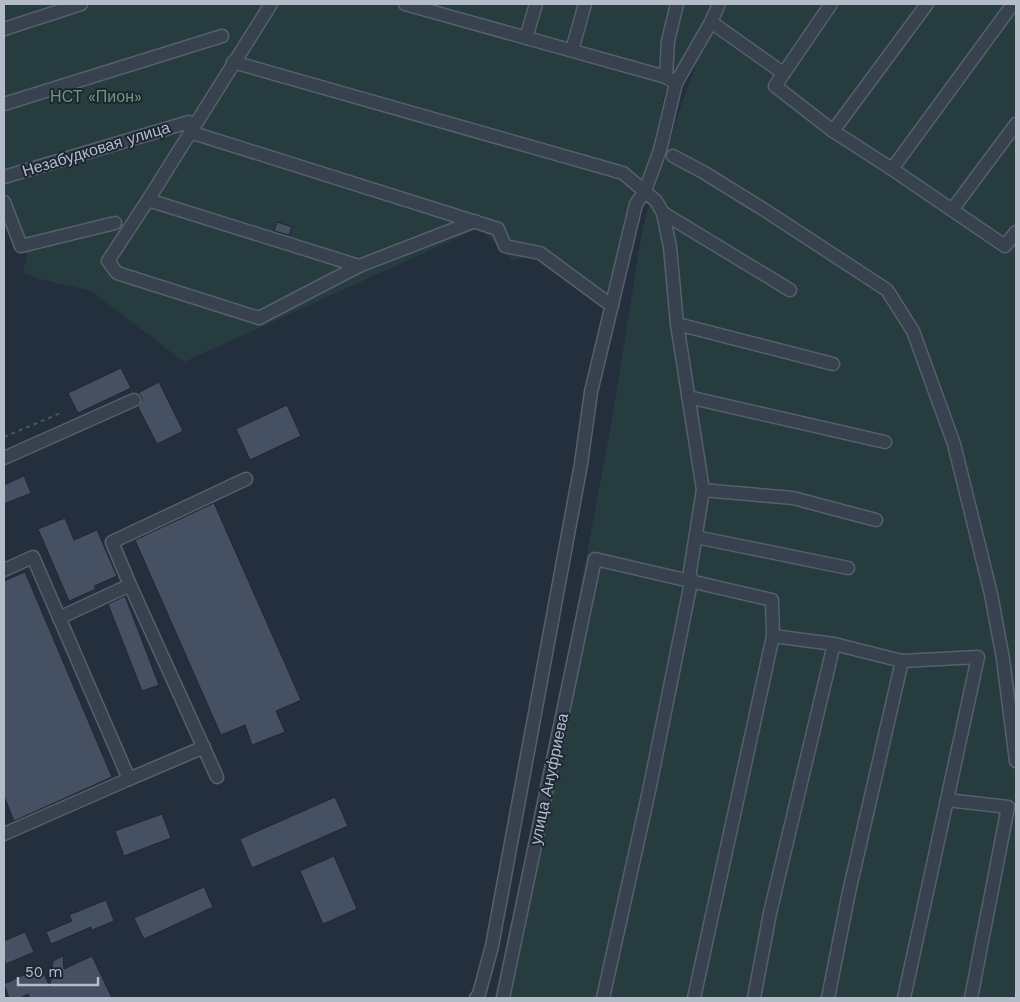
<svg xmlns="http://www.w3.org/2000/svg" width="1020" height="1002" font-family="'Work Sans',sans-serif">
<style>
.green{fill:#263c3f}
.building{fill:#455162;stroke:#1f2835}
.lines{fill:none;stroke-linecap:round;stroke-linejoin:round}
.minor-casing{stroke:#565f6c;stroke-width:15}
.path{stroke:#44595c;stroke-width:2;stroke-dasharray:4 4;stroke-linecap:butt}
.minor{stroke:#38414e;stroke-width:12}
.labels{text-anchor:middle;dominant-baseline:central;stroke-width:4;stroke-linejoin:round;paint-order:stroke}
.park-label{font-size:16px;fill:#6b9a76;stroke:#1d2633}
.street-label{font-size:16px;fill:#b4bcc9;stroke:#1d2633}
</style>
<rect width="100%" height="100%" fill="#242f3e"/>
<g class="green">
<polygon points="4,4 713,4 664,96 649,173 608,295 541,256 512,260 479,228 184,362 91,291 36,278 23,273 27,255 4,191"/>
<polygon points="723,4 1016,4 1016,998 494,998 550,750 612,420 641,238 648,208 680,108 702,48"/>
</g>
<g class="building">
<polygon points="277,222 292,227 289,235 274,231"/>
<polygon points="121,368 131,388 78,413 68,393"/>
<polygon points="159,382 183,431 157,444 138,407 142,400 141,396 138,393"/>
<polygon points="287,405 301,436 250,460 236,429"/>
<polygon points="24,476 31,493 4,504 4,485"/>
<polygon points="214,503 301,700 276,711 285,732 252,745 245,725 221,735 135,540"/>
<polygon points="65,518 74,540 97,530 117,576 94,586 96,589 69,601 38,529"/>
<polygon points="25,572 112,777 14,821 4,796 4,581"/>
<polygon points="125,596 159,685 142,691 108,604"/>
<polygon points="335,797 348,826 252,868 240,839"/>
<polygon points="162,814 171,838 124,856 115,831"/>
<polygon points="334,856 357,909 323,924 300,871"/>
<polygon points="204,887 213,907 144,939 134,918"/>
<polygon points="106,900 114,921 92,930 91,927 51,944 46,932 72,921 69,915"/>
<polygon points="25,932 34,952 6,964 4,959 4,941"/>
<polygon points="63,956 64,969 92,956 112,998 30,998 28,994 20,998 9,998 4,984 41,967 50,987 53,961"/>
</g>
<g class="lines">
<g class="minor-casing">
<g id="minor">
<polyline points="271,4 148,200 108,261 117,273 259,318 359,266 475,221"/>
<polyline points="405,4 666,77 676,83"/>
<polyline points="831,4 775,86 833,131 892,169 1005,246 1016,232"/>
<polyline points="711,22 783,73"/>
<polyline points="4,29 81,4"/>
<polyline points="526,38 536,4"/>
<polyline points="572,50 585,4"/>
<polyline points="233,62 623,173 656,201 663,213 670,247 677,324 703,490 690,571 691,582 649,791 603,998"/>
<polyline points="666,77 668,41 677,4"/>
<polyline points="4,104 222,36"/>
<polyline points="833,131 927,4"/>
<polyline points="190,132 498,229 505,246 540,253 612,306"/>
<polyline points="673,156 703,172 763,209 887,290 913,331 954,444 991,594 1003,659 1016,761"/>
<polyline points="892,169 1013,4"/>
<polyline points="4,177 189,122"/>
<polyline points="148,200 359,266"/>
<polyline points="4,202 21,246 115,223"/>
<polyline points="952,210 1016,124"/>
<polyline points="663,213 790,290"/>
<polyline points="677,324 833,364"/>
<polyline points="688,397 885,442"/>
<polyline points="4,458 134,400"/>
<polyline points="703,490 793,498 876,520"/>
<polyline points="696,537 848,568"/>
<polyline points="4,570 33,557 129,779 4,834"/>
<polyline points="130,585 217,777"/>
<polyline points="59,618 130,585 112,542 246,479"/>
<polyline points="773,636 834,644 902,661 978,657 904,998"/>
<polyline points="129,779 204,747"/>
<polyline points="947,800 1008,807 971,998"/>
<polyline points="476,998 479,994 492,946 581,464 591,392 636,204 645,191 660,150 676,83 711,22 719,4"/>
<polyline points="503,998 595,559 772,600 773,636 694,998"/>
<polyline points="754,998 770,913 834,644"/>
<polyline points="828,998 849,892 902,661"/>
</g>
</g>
<polyline class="path" points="4,437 63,412"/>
<use href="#minor" class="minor"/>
</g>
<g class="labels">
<g class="park-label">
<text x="96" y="96">НСТ «Пион»</text>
</g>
<g class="street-label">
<text transform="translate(96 149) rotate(-17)">Незабудковая улица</text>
<text transform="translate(549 779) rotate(-78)">улица Ануфриева</text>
</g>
</g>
<rect width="1020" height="1002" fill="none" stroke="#b4bcc9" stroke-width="10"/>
<path d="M18 977v8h80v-8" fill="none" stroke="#b4bcc9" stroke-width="2.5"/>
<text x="25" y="977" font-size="15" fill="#b4bcc9" stroke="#1d2633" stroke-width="4" paint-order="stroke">50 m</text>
</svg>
